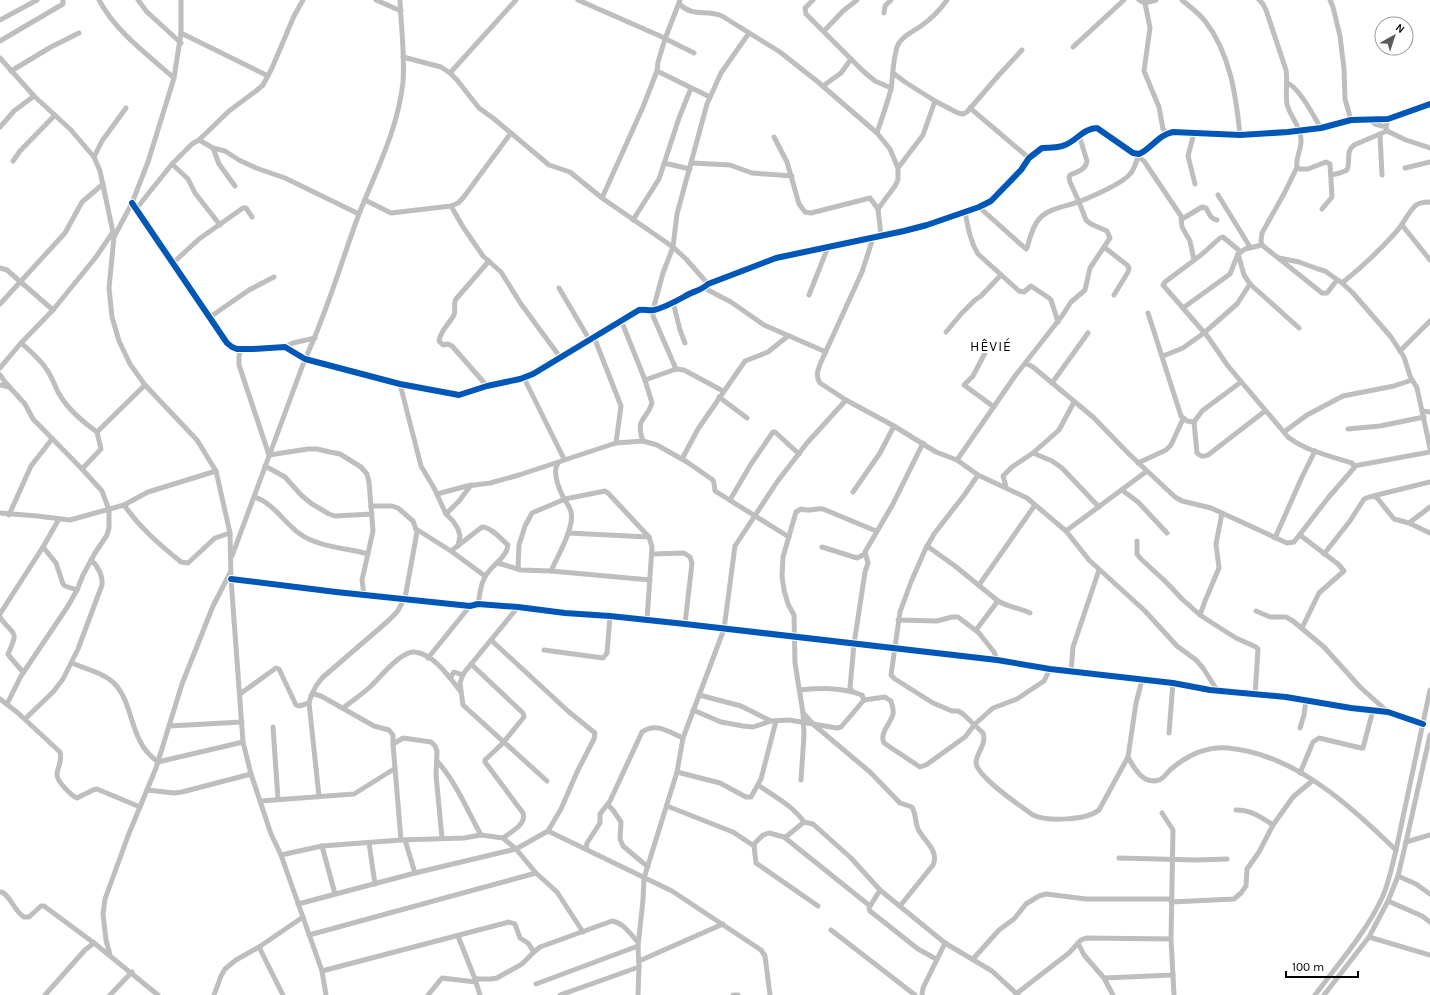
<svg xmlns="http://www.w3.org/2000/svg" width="1430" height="995" font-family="Karla,sans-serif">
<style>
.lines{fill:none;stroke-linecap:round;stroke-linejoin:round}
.minor{stroke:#bebebe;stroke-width:5}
.cycleway-casing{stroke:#fff;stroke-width:8}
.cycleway{stroke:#0057b8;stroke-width:6}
.labels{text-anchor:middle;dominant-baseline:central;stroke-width:4;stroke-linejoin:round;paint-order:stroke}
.quarter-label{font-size:14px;letter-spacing:1px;fill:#000;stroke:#fff}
</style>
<rect width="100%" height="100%" fill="#fff"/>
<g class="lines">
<g class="minor">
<path d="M99,0C116,32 148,55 174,78"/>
<polyline points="138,0 147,12 181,43"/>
<polyline points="181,0 181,33 174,78 148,162 132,203 114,237 109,288 112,317 119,341 130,364 145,385 197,440 216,471 230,533 231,579 243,742 251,774 271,834 281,855 322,971 326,995"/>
<polyline points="376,0 401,11"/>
<polyline points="578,0 660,36 694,53"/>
<polyline points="813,0 805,8 806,14 863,71 875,81 891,88"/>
<polyline points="1139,0 1145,3 1156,0"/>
<path d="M1182,0C1189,6 1199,13 1205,21C1230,53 1236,95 1240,135"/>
<path d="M1259,0L1263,4L1266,10L1286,70C1288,81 1285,93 1287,104C1290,117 1300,124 1301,139C1302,149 1295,158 1297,167L1285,192L1262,233L1261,241L1262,245L1322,293H1327L1337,280"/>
<polyline points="1330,0 1333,7 1340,36 1344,69 1345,99 1351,120"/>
<polyline points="1145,3 1150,28 1144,71 1159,107 1163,129 1167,133"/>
<path d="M679,4C695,18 705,9 722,16L780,52L818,82L877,133L890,149L898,168V180L895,186L878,209"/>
<polyline points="884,13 885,6 891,0"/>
<polyline points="0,20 37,0"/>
<polyline points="824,31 843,11 857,0"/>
<polyline points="181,33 268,76"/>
<polyline points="0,41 63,4 63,0"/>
<polyline points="1073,47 1124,0"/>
<polyline points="403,57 441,67 450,73 457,80 479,108 493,118 549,165 570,172 602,198 673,247 686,259 708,284"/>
<polyline points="0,58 34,96 71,130 94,157 100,171 114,237"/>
<polyline points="11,71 51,47 79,33"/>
<polyline points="657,71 710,97"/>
<polyline points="450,73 516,0"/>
<polyline points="893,73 905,82 935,101 958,113 963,114 967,112 998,76 1022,50"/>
<path d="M1287,83C1299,87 1314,117 1321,128"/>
<polyline points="823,86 841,73 851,59"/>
<polyline points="970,108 1029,158"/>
<polyline points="1369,119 1375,124 1386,127"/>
<polyline points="1388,119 1386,127 1387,131 1406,140 1430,148"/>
<polyline points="0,127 14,111 34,96"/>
<path d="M877,133C882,118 887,104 891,89C893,77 893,52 899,43C904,35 914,31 921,26C931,19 940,10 947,0"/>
<polyline points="1194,133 1188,156 1195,184"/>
<polyline points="1380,135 1382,175"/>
<polyline points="774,137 787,162 799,204 805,212 811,213 870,198 878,209 881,235"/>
<polyline points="199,140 213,148 225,151 239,160 256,168 285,178 359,214"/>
<polyline points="213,148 219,164 235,186"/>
<polyline points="94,157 102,141 126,108"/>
<polyline points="1138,157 1144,161 1148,167 1181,216 1182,227 1190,241 1194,260"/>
<polyline points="13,161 20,151 55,115"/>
<polyline points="664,163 690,169"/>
<polyline points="692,163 730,165 752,173 792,176"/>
<polyline points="172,164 188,179 195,193 220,225"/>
<polyline points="1297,167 1299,169 1308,169 1326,162 1330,164 1332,197 1322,209"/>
<polyline points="898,168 923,135 935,101"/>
<polyline points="1405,168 1430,162"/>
<path d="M1331,175L1340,173L1347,170C1351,161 1345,152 1354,145L1387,131"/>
<polyline points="1218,195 1250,247"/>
<polyline points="602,198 643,107 657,71 658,62 665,39 680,0"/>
<polyline points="365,200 391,213 451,206 458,203 463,198 511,133"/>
<path d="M132,203L227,343L232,347L237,349H253L285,347L305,359L400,384L459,395L487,386L520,379L533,374L639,310C644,309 650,311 654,310C667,307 678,300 689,294C695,291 702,290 708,284L776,258L904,231L927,225L979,207L991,201L1021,170L1029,158L1042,148C1050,148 1058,148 1065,145C1076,141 1084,128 1097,128L1133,153L1139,154C1152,148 1158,135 1173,132L1240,135L1288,132L1321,128L1351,120L1388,119L1430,104"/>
<polyline points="451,206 463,227 483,256 501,272 521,304 560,357"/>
<path d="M979,207L1026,249L1027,248C1030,238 1032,227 1039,219C1047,210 1061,207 1072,204C1085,200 1122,184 1130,174C1135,169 1136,161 1139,154"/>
<polyline points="136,209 172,164 192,144 199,140 229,111 256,91 263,85 272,68 294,16 303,0"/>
<path d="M965,212C968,227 970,241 978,254L1019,291L1024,292L1031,286L1049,298L1051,300L1058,322"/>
<path d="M1182,219L1202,207L1206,208C1210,214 1209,218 1217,220"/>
<polyline points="633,220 659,179 679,118 691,88"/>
<polyline points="1402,225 1430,260"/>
<path d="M873,238L862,272L821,362C818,370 815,376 820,383L846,400L894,426L936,452L957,460L978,475L1027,498L1066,531L1089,560L1145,611L1177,646L1196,660L1203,668L1217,690"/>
<polyline points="1104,247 1127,265 1129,268 1128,272 1114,295"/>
<polyline points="1238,254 1244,275 1250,284 1299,328"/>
<polyline points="1279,258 1299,262 1318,269 1325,271 1342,283 1352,292 1391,337 1404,357 1410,376 1417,388 1430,448"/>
<polyline points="173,263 199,239 243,208 246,208 252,217"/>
<polyline points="0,268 7,270 53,310"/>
<path d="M1342,283C1361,268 1380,250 1397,231C1403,224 1408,213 1415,206C1419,202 1425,202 1430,202"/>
<polyline points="559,288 589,339"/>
<polyline points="704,288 731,302 764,325 826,352"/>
<polyline points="809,295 828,247"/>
<polyline points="673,302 680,330 685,343"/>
<polyline points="0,304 65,233 82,202 103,184"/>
<polyline points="1183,308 1230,274 1238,254 1245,249 1262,245"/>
<polyline points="1148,313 1181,416 1187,421 1194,422"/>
<polyline points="210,317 249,290 274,277"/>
<path d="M621,320L645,380L652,403C646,422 635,417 643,441"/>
<polyline points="946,332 962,313 975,300 981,296 1001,275"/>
<polyline points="594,337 621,406 616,443"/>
<path d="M21,343C30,351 40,359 47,370C52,377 54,384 58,392C66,407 83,422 97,432L145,385"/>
<polyline points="285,347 293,343 315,338"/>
<polyline points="240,349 239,357 239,365 269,455 308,449 317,449 330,452 340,454 361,467 367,474 369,482 373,531 362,580 364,595"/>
<polyline points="1400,351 1430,321"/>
<polyline points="985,353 973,376 964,385 994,407"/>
<polyline points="1163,356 1183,348 1204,333 1237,304 1250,284"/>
<path d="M1026,364L1029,365L1033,367L1093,417L1129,454L1175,497L1182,501L1211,508L1287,543L1294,542L1328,498L1354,468V466L1352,463C1330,456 1306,451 1288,437L1228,366L1208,337L1163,285L1165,282L1201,255L1220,238L1223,237L1241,252"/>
<polyline points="0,368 21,343 53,310 96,257 113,232"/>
<polyline points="676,369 653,316 653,310 663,273 673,247 677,214 707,104 721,73 749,33"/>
<polyline points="0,375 5,382 25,404 33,419 82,469 102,491 109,510 109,528 107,535 95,553 83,575 77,590 68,606 21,676 7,704"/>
<polyline points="524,378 564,459"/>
<polyline points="645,380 676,369 684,370 723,391"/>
<polyline points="1052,383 1088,333"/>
<polyline points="400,384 421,466 434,488 446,514 453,521 458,529 460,536 458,546"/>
<polyline points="0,385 9,387"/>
<path d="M487,386L452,346L448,344L443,345L439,341C440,331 449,324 454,315C456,310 453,304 456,299L489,261"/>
<polyline points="719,397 747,418"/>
<polyline points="1422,411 1430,412"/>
<path d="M1194,422L1197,453C1201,457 1203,457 1208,455L1265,411"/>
<polyline points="1194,422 1202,411 1241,382"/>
<polyline points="1348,429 1380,426 1424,417"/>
<polyline points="1284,432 1307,415 1343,396 1394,386 1412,380"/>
<polyline points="1033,453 1052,461 1062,468 1099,507"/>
<polyline points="682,459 698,429 745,361 768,352 788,336"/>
<path d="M957,460L1015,376L1062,316L1071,302L1085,290L1090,268L1110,238L1107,231L1091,224L1086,220L1079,202L1070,182L1069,177L1070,175C1077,172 1086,170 1087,161L1079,135"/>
<polyline points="1138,463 1166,450 1171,445 1183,419"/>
<polyline points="265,466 285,477 301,495 312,504 329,514 335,516 372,514"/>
<polyline points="1354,466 1430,452"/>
<polyline points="82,469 101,449 97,432"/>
<path d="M978,475L965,494L934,534L925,550L911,582L900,612L891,675L895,679L933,703L952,711H958L963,714L983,733C987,745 976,753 976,763C978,778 1021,806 1033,815C1048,822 1087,820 1099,810L1128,757L1136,703L1142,680"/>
<polyline points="1006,487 1003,476 1012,467 1033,453 1059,430 1074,402"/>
<polyline points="1122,490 1138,502 1167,533"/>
<polyline points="853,492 880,453 894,426"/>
<polyline points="437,494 467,486 490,483 519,475 616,443 643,441 657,445 687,462 713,480 714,483 715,491 789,537"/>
<polyline points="1373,496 1430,482"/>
<path d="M254,497C274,503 284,523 300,534C318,547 347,548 368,554"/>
<polyline points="730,500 751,464 773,432 775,432 799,454"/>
<path d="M124,505C140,528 160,545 181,562L188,563L215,538L230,533"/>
<polyline points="0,513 37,516 70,520 124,505 148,492 216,471"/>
<polyline points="446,514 459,501 471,485"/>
<polyline points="9,515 31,466 52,439"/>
<polyline points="1409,523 1430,533"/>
<polyline points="416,529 451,551 485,576"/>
<polyline points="1066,531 1147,471"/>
<polyline points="568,533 649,537 652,547 647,620"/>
<polyline points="1300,535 1338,564 1344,571 1319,593 1302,628"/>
<polyline points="1275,538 1302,477 1315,451"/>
<polyline points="1137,541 1137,554 1141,559 1166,582 1182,599 1200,615 1217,626 1236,638 1256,647 1258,649 1255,695"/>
<path d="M927,546L955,566L998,601C1008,607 1020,608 1030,613"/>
<polyline points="43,547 56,563 63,584 65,586 77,590"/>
<polyline points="822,547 857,558 865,554"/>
<path d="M451,551L482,527C491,527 501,539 508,545C507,558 490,566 485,577C480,585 480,595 478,604"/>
<polyline points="652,554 684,553 690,557 692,563 685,624"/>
<polyline points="1324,554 1350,521 1364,499 1369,497 1375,496 1378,499 1394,519 1409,523 1430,507"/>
<path d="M232,556L305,359C327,313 341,262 359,214C376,171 398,129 403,82C405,55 401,27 400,0"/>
<polyline points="498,563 521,570 551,571 650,580"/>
<polyline points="518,569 519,545 525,526 532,513 565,499 605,491 608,493 649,537"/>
<path d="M551,571C557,557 575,527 571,512C570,507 567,503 564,499C559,489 552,472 558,463"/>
<polyline points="231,579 336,592 470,606 478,604 518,607 565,613 610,616 685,624 997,660 1050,669 1173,683 1210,690 1286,697 1351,708 1388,712 1423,724"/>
<polyline points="979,585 1035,505"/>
<polyline points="518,607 463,674 460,683 463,705 547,781"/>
<polyline points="1256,611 1270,617 1286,617 1293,621 1324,647 1360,687 1388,712"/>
<polyline points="0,614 43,547 59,519"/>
<polyline points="1200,615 1205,601 1219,568 1216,544 1222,513"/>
<path d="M0,617C13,637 20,628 8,654L10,657L23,672"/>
<polyline points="898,620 937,621 952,617 958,617 979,633 994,652 997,660"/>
<polyline points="976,630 998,601"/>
<polyline points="544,650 603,658 607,653 610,616"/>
<polyline points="428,658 470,606"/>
<path d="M72,663C83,668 98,671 109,679C129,693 129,721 140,741C144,750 150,756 158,762L243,742"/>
<path d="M471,664L523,713L524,717L503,743L485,760V762L523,813C527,824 511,832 503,838"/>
<polyline points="1071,672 1073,647 1099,570"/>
<polyline points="450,678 454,672 463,675"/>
<path d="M800,690C821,688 841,687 862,695L864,700"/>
<polyline points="852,691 850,688 854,644 865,572 868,563 865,552 893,504 923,443"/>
<polyline points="240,694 276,668 279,669 296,705 299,706 309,703"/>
<polyline points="699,695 741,706 771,721"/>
<polyline points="311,696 316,686 322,678 388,621 397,612 405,598 417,532 413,521 398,508 392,506 371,506"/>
<path d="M0,699L18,713L60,752C64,769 48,771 65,788C69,792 72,796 77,798L93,790L97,789L140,807"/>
<path d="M343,708C352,701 361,695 370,687C380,678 401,650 415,652C434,654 450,678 461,692"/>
<path d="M693,710L721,722L743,726L753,727L771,721L789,720L837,728L841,727L864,700L885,697L891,701C892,705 894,710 893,714C891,723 879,733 884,743L920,767L926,765L965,737L975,724L993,708L1017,699L1044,681L1050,669"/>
<path d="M803,713L814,725L870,772L900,803L912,807C916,814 915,822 918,829C923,840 940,851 933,865L900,906"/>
<path d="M25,719L53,692L63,679L78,649L102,585C103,576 98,566 91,560"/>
<polyline points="169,726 242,722"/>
<polyline points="273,727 278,799"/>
<polyline points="1300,728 1304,715 1306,700"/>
<polyline points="1169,733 1173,683"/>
<path d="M1128,757C1134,768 1143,785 1159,780C1163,779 1167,773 1170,770C1186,756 1206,746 1228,748C1295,754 1350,806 1396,850"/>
<path d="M437,761C456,782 467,810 481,835"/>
<polyline points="677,772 720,783 746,797 751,797 761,779 776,721"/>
<polyline points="1300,773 1313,742 1319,738 1361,748 1363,748 1373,710"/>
<path d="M801,780L804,735L803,713L795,663L794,615L788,604L784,590L782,576L783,557L796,512L801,509C811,512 814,508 823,509L876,531"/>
<path d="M758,785C774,796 793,806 804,822"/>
<polyline points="147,790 174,793 182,792 251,774"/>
<polyline points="319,796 309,703 311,696 314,694 321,696 374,726 389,730 393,735 393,744"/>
<polyline points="261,801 354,794 394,769"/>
<polyline points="608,805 613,810 621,822 620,839 623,846 648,867"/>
<polyline points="667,806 733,832 754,846"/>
<path d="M1236,810C1251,810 1261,817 1273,825"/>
<polyline points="1162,813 1173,830 1171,939 1174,995"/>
<polyline points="548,831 672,891 761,950 765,956 770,995"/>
<polyline points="784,837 787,836 804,822 813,824 851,858 880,890 945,943 992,971 1018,995"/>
<polyline points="401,840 393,744 403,738 431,742 435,746 437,751 436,775 442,838"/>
<polyline points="405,840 415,873"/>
<polyline points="1406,842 1430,835"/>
<polyline points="369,843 375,884"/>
<polyline points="322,846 335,894"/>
<path d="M586,849L587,843L600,823V814L610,801L642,732C656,722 669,732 683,738"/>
<polyline points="281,855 322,846 401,840 464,838 481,835 503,838 516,849 536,873 557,892 583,932"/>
<polyline points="1119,858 1196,860 1227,859"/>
<polyline points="1398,876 1416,884 1430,894"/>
<polyline points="880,890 869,908 870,911 918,949 936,959"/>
<path d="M0,892H2C12,898 14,911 24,917H29L41,906H44L94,943L158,995"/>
<polyline points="1388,901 1422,916 1430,922"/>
<polyline points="1171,902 1234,899 1241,893 1246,886 1247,869 1259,852 1273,825 1293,797 1312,781"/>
<polyline points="298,904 415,873 516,849 548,831 561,809 577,772 594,739 595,733 569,712 491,640"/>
<polyline points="818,906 756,863 754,846 755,843 763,835 769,833 784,837 870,906"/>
<polyline points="831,930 915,995"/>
<polyline points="309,935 536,873"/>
<polyline points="458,936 475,979 480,995"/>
<polyline points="1369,937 1430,955"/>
<polyline points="1078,943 1084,955 1104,978 1113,995"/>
<polyline points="259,947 283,995"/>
<polyline points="110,955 106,940 103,914 105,899 128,836 156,768 182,684 213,606 230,573"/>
<polyline points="973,959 999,930 1014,919 1026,904 1039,896 1046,894 1086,899 1171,899"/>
<polyline points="639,961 723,924"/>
<polyline points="322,971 509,922 515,924 520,938 528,943 534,952"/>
<polyline points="1104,978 1173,975"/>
<path d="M475,979H491L497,978L522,964L534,952L540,947L612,921C624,923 630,934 638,942"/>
<polyline points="536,984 638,946"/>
<polyline points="1016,994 1069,953 1081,940 1086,938 1171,939"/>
<polyline points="45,995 85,950 94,943"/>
<polyline points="110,995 132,972"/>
<polyline points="214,995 221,976 225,969 236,960 259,947 303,917"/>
<polyline points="428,995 442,978 476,982"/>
<polyline points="560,995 639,967"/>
<polyline points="638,995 639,967 638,946 643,900 644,878 677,772 683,738 724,629 735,546 777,482 807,443 846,400"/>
<polyline points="733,995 738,995"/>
<polyline points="922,995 923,988 945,943"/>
<path d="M1315,995C1338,964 1365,934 1382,898C1389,883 1392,866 1396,850L1430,690"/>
<polyline points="1324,995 1369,937 1388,901 1398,876 1406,842 1430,735"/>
</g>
<g class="cycleway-casing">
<g id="cycleway">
<path d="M132,203L227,343L232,347L237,349H253L285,347L305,359L400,384L459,395L487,386L520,379L533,374L639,310C644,309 650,311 654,310C667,307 678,300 689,294C695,291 702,290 708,284L776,258L904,231L927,225L979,207L991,201L1021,170L1029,158L1042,148C1050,148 1058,148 1065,145C1076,141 1084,128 1097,128L1133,153L1139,154C1152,148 1158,135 1173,132L1240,135L1288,132L1321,128L1351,120L1388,119L1430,104"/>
<polyline points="231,579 336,592 470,606 478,604 518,607 565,613 610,616 685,624 997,660 1050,669 1173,683 1210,690 1286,697 1351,708 1388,712 1423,724"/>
</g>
</g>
<use href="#cycleway" class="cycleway"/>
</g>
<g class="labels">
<g class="quarter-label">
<text x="991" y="346">HÊVIÉ</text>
</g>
</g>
<g transform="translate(1394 36) rotate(39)"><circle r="19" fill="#ffffff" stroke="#999999"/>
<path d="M0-3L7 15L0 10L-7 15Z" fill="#595959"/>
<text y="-6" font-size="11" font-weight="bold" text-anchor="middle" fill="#000000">N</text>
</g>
<path d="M1286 971v6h72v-6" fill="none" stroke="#000000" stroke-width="2"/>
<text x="1292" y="971" font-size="12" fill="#000000" stroke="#ffffff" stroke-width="3" paint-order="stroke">100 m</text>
</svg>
